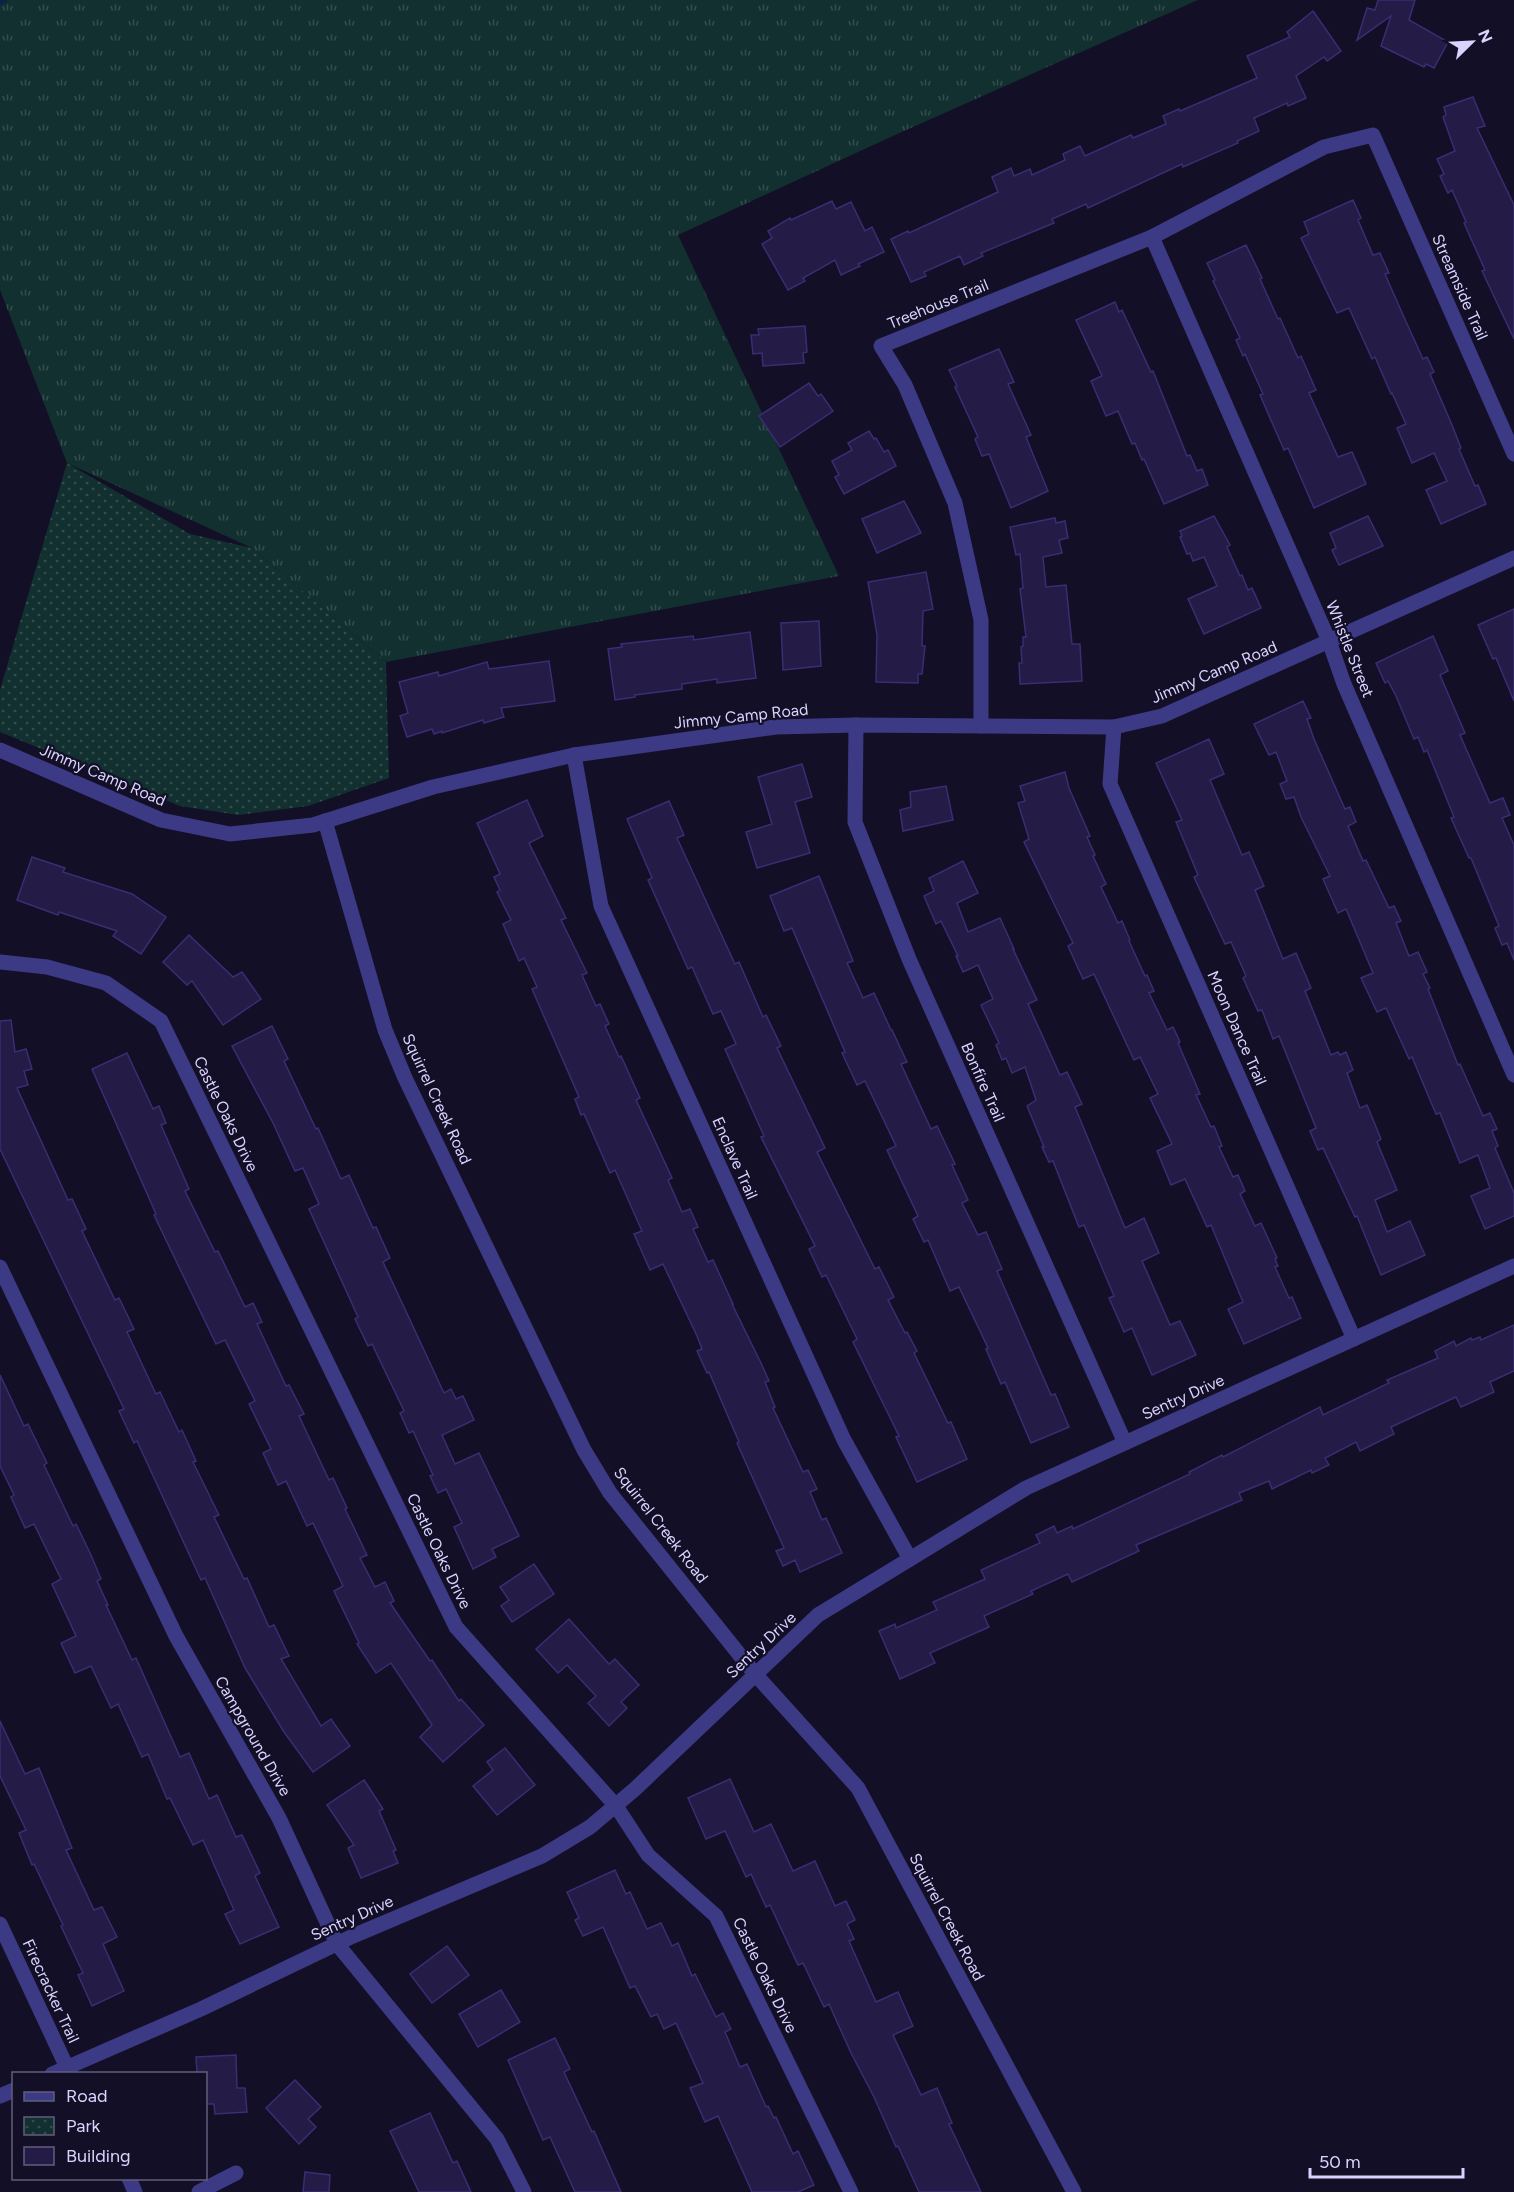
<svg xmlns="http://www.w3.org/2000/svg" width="1514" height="2192" font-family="Figtree,sans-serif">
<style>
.grass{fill:url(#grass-tufts)}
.park{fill:url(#park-dots)}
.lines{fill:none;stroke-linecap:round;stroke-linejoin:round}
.stream{stroke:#0c2248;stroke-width:6}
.building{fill:#241b47;stroke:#3b2d73;stroke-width:1.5}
.minor{stroke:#3d3a85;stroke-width:15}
.labels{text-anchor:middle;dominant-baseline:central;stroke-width:4.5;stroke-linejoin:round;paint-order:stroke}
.street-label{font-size:16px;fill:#d9d4ff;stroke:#130f26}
</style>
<defs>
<pattern id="grass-tufts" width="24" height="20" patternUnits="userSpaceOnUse" patternTransform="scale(1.5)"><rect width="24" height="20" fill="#12302f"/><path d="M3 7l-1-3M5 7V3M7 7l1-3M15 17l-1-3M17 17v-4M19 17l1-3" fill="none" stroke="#344d4e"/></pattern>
<pattern id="park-dots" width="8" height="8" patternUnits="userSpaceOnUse" patternTransform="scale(1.5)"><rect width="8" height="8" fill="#12302f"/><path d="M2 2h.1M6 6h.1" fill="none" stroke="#344d4e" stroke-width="1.8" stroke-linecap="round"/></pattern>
</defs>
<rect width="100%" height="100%" fill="#130f26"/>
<polygon class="grass" points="0,0 1198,0 895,135 678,235 839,576 386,662 252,548 67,463 0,290"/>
<polygon class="park" points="67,463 190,534 252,548 386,662 389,778 308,806 238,815 180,806 0,732 0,690"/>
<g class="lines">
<polyline class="stream" points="0,2 4,0"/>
</g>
<g class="building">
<polygon points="1378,0 1415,0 1409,20 1448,42 1434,68 1426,64 1424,67 1381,46 1391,16 1357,40 1367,8 1375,10"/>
<polygon points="1313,11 1341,51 1327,61 1324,57 1296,76 1306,98 1288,106 1287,103 1254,118 1259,131 1237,141 1238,143 1183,167 1182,164 1088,208 1086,204 1052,219 1054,223 981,253 983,256 964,265 960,256 924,272 926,276 911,282 891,239 908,231 909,233 998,192 992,177 1011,168 1014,176 1030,169 1032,175 1065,160 1063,154 1080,146 1085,156 1131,135 1133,138 1166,124 1163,116 1179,109 1180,111 1257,78 1247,56 1290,37 1287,32"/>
<polygon points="1473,97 1485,126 1477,128 1514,205 1514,339 1482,271 1485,270 1464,223 1466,222 1452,190 1448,193 1440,176 1444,174 1437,159 1455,151 1443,117 1446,115 1444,107"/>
<polygon points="1353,200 1361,218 1358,220 1373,255 1380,253 1389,273 1385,274 1403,315 1423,359 1427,357 1434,372 1430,374 1452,425 1461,448 1459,449 1475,486 1478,485 1486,504 1441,524 1426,490 1447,481 1434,453 1412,463 1397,428 1406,424 1392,393 1391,394 1375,357 1372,359 1349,308 1337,313 1301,238 1309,234 1304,222"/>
<polygon points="832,201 836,209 851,202 865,231 872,227 884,252 858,264 860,266 841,275 835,260 803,278 805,281 788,290 762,244 772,238 768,231 790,218 791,220"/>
<polygon points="1246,245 1262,278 1260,279 1278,319 1280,318 1298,358 1301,356 1316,390 1309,393 1338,457 1352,452 1366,484 1314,508 1288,448 1284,450 1260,395 1263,394 1245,354 1243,356 1236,340 1240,338 1213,281 1215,280 1207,263"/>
<polygon points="1115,302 1119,312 1122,310 1151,372 1153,371 1187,456 1190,455 1197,471 1202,469 1208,485 1164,504 1144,459 1142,460 1135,443 1132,444 1118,411 1106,416 1091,381 1102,376 1076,320"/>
<polygon points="805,326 807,352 803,353 804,363 763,366 762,353 753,354 751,335 759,335 758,329"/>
<polygon points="999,349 1014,382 1008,384 1031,435 1026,437 1048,491 1011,508 989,454 982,456 975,439 978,437 955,387 957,386 949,370"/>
<polygon points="809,383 818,396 821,394 833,411 780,447 759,416"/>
<polygon points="869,431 874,439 876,438 884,452 888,450 896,466 844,494 835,477 839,475 832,461 852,450 848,443"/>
<polygon points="904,501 921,533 877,553 862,519"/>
<polygon points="1214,516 1230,545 1227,547 1240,576 1242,575 1248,590 1252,588 1261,608 1204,634 1188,599 1217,586 1204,557 1193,561 1190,553 1187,554 1180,537 1182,536 1180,531"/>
<polygon points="1368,516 1383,546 1339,565 1332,550 1336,548 1330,533"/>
<polygon points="1055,518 1056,523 1065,521 1068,538 1059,540 1062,553 1043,557 1046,587 1066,585 1072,644 1080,644 1082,681 1020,684 1019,663 1022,663 1021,647 1023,646 1023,637 1026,637 1020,589 1023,588 1020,554 1016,555 1010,527"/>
<polygon points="926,572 933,609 923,611 922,646 925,646 922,674 918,674 918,683 876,682 877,635 868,582"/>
<polygon points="1514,609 1514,701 1496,658 1493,659 1478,625"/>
<polygon points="819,621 821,666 783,670 781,623"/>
<polygon points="750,632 756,678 717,683 717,679 682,684 682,689 635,695 635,697 615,700 608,649 622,647 621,644 693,636 694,640"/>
<polygon points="1433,636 1448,671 1440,675 1465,733 1460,735 1490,803 1503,798 1510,815 1502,818 1514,845 1514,960 1507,943 1502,945 1495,928 1499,926 1471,858 1469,858 1451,818 1454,817 1427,750 1424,752 1418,737 1414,739 1396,696 1388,681 1385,683 1376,663"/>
<polygon points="549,661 555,701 501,708 504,717 484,723 483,720 442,733 442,731 434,734 432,729 407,737 400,716 408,713 399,682 438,672 439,676 487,662 489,669"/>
<polygon points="1303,701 1311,718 1307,719 1314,739 1345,809 1350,807 1356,822 1348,826 1363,861 1366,860 1389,908 1394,906 1401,921 1396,923 1409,956 1418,952 1427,972 1423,974 1430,988 1428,989 1458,1065 1460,1064 1483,1116 1490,1113 1497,1129 1492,1131 1498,1146 1495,1148 1514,1193 1514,1216 1485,1229 1471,1196 1490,1188 1478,1155 1460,1163 1440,1113 1436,1114 1412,1057 1409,1059 1386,1008 1377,1012 1361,978 1373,973 1346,909 1338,913 1323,879 1330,876 1301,817 1294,797 1286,799 1280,784 1287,781 1276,752 1269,755 1254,724"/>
<polygon points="1209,739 1224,774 1210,780 1242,855 1249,852 1264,886 1255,890 1283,959 1296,953 1311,988 1305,991 1331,1055 1338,1052 1340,1055 1346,1052 1353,1070 1347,1073 1360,1108 1367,1105 1381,1139 1377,1142 1397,1190 1375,1200 1387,1232 1410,1221 1425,1255 1381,1275 1357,1216 1355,1217 1323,1148 1318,1150 1310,1131 1316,1128 1279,1036 1273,1039 1262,1010 1258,1011 1243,978 1246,976 1231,942 1225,944 1194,877 1198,875 1176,822 1182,820 1156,763"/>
<polygon points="802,764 812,797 795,802 810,853 757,868 746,832 772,824 758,777"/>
<polygon points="1065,772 1069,788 1090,836 1087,837 1095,855 1093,856 1106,884 1101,887 1118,923 1122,921 1130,940 1129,941 1145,976 1147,975 1154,991 1149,993 1167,1030 1173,1027 1180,1042 1178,1043 1200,1094 1196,1095 1211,1127 1214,1126 1222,1146 1219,1147 1233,1177 1238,1175 1245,1191 1240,1194 1255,1226 1261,1223 1277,1258 1275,1259 1278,1266 1275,1267 1289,1298 1292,1297 1301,1318 1244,1344 1228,1309 1243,1302 1211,1225 1207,1227 1185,1179 1171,1185 1157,1151 1172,1144 1150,1098 1158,1094 1140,1057 1134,1060 1094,974 1083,979 1068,946 1073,943 1024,842 1029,839 1018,803 1025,801 1020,786"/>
<polygon points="946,786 953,820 903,831 900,810 911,807 910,792"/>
<polygon points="527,800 543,836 529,843 566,918 561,920 587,973 582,975 596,1006 600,1004 609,1024 605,1026 619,1057 621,1056 640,1098 636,1100 672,1178 668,1180 682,1212 690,1209 698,1227 693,1229 708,1262 713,1260 733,1304 732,1304 761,1363 769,1381 765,1382 775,1407 773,1408 803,1472 808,1470 817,1489 810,1492 822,1520 826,1518 842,1553 800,1572 795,1560 783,1566 776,1551 784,1548 737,1443 739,1442 709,1372 707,1373 697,1351 702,1349 697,1336 663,1264 650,1270 634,1234 642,1231 615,1170 610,1173 584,1114 581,1115 575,1099 579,1097 532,989 537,987 524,958 519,961 503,924 511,920 497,892 500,890 494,877 500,874 477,823"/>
<polygon points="669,801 684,835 677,838 735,964 739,962 763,1017 766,1015 781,1046 777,1048 825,1148 817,1152 875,1269 879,1267 894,1297 888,1300 905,1333 907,1332 917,1351 914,1353 948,1423 951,1422 967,1459 917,1482 896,1437 899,1436 853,1342 857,1339 826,1275 822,1277 809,1249 815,1246 761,1137 764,1136 725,1049 736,1044 721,1011 713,1014 692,967 688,969 648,880 652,878 627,819"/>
<polygon points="32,857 65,868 63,872 132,894 166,917 141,954 113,936 117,931 59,912 58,915 17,900"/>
<polygon points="963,861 978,893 957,903 968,932 1000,918 1014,949 1013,949 1037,1000 1028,1004 1060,1075 1067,1072 1082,1104 1075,1107 1125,1228 1144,1218 1159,1253 1142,1261 1170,1325 1180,1321 1196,1355 1152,1375 1132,1328 1124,1332 1109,1298 1114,1296 1084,1225 1079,1227 1053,1161 1049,1162 1042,1147 1044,1147 1027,1106 1036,1100 1025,1067 1012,1073 1006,1058 1002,1060 996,1045 999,1043 981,1005 993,999 978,965 963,972 956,956 958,956 941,921 936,924 924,896 934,891 929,878"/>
<polygon points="819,876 853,961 847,963 863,998 874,993 891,1030 892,1030 907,1062 901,1064 931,1129 937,1126 955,1164 952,1165 968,1200 962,1203 978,1235 986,1232 1002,1269 997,1271 1051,1395 1055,1394 1069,1427 1031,1443 1005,1382 1001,1384 986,1349 988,1348 959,1287 950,1291 928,1240 924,1242 913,1219 918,1216 887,1150 896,1146 865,1081 857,1085 842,1053 845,1052 792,928 784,931 770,896"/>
<polygon points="189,935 233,977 242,972 261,999 223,1025 192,981 187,985 163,962"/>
<polygon points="11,1020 15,1052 26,1049 32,1069 24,1071 28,1085 17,1088 68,1200 72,1199 86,1229 82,1231 115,1300 119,1298 134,1329 127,1332 156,1394 160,1392 179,1432 182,1430 196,1461 193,1462 219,1515 214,1517 244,1579 247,1578 269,1627 274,1625 289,1656 281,1659 321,1726 331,1719 350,1746 313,1772 284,1732 245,1668 205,1578 201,1580 137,1441 134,1443 119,1411 124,1409 0,1149 0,1021"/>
<polygon points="272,1026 288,1059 284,1061 316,1129 318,1128 341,1179 349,1175 373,1228 376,1227 390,1258 383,1262 444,1393 451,1389 456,1399 463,1396 474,1420 442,1435 455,1464 479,1453 519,1536 492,1549 496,1557 473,1569 454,1527 462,1523 446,1489 438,1493 430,1476 433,1475 413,1431 409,1433 400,1413 404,1411 372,1344 368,1346 355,1319 358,1317 309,1209 319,1204 303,1168 295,1171 273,1123 232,1046"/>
<polygon points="127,1053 153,1109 159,1106 166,1123 161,1125 189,1189 185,1191 215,1252 218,1251 245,1307 253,1303 262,1322 257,1324 286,1386 289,1385 304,1414 299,1416 329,1480 333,1478 347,1508 345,1509 367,1555 360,1558 375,1587 385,1582 394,1601 390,1603 430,1661 432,1660 459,1701 461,1699 484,1725 443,1762 420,1737 432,1725 391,1663 376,1673 357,1644 359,1643 334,1591 343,1586 313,1523 307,1526 286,1481 278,1485 263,1453 271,1449 249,1404 255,1401 225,1340 216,1344 154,1215 156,1214 92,1069"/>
<polygon points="1514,1325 1514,1371 1490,1382 1494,1392 1461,1407 1456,1397 1391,1427 1394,1434 1360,1451 1356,1442 1325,1458 1329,1465 1312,1473 1311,1470 1272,1489 1269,1481 1239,1493 1242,1500 1136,1545 1139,1551 1072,1582 1068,1574 1031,1591 1033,1594 984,1616 989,1627 930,1653 935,1663 900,1679 879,1631 895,1624 896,1628 937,1610 933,1602 985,1579 981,1570 1040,1543 1036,1535 1054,1526 1057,1533 1072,1526 1073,1529 1190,1474 1189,1472 1222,1455 1223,1457 1320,1407 1323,1415 1389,1383 1387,1380 1438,1358 1435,1351 1454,1341 1456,1346 1471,1338 1472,1340 1480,1337 1481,1340"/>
<polygon points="0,1375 24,1426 28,1424 47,1463 44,1465 73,1526 76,1524 91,1555 101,1579 97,1581 108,1605 106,1605 132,1660 136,1658 180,1757 189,1753 209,1799 217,1795 236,1837 242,1835 260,1873 255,1876 279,1927 240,1944 225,1914 234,1910 203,1840 193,1845 170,1798 167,1799 148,1754 142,1757 118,1704 111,1708 91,1666 75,1673 61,1643 76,1636 52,1584 61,1579 34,1524 25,1528 11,1497 14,1495 0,1466"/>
<polygon points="534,1564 554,1594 512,1622 501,1606 509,1600 500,1587"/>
<polygon points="569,1619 609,1664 615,1659 639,1685 621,1702 627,1708 609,1726 588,1703 596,1696 567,1665 558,1673 536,1649"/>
<polygon points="0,1721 25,1774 39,1768 72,1848 66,1850 94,1910 102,1907 117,1937 103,1944 124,1991 92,2006 78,1975 83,1973 61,1926 63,1925 34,1864 32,1865 19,1833 26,1830 0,1776"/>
<polygon points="505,1748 535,1785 497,1815 473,1786 493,1770 487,1762"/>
<polygon points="730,1779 754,1832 771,1824 793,1871 815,1861 835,1906 846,1901 855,1920 847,1924 854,1939 849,1941 876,2002 898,1992 913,2026 893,2035 921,2095 937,2088 952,2123 949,2124 981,2192 919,2192 898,2146 896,2147 874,2097 851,2053 829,2004 824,2007 803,1963 798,1965 770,1905 766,1907 751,1874 746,1877 725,1831 706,1839 688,1798"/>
<polygon points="364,1780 383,1809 379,1811 396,1850 393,1851 398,1863 361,1878 348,1848 354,1845 327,1805"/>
<polygon points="615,1870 626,1894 630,1892 647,1929 661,1923 672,1946 678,1943 692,1976 695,1974 716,2017 723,2013 731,2029 725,2032 740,2067 747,2064 766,2107 768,2106 774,2118 776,2117 793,2154 798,2151 814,2185 798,2192 752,2192 718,2116 705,2122 690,2088 703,2083 676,2023 664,2029 657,2014 651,2017 635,1986 630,1988 603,1927 583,1936 575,1920 579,1918 567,1892"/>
<polygon points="447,1946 469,1975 432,2003 410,1974"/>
<polygon points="501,1990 520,2022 478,2047 459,2014"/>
<polygon points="555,2038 570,2069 564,2072 592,2132 594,2131 621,2192 575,2192 550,2137 543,2140 508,2060"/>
<polygon points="236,2055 237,2088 245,2088 247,2112 215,2114 214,2104 206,2104 206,2073 197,2073 196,2057"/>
<polygon points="295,2080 321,2107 308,2119 316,2127 299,2144 266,2108"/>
<polygon points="430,2113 453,2163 457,2161 471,2192 419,2192 390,2131"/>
<polygon points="305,2172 330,2175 329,2192 303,2192"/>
</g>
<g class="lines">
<g class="minor">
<polyline points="1152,237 1329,641 1344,684 1514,1075"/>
<polyline points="856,725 855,822 909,959 1125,1443"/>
<polyline points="981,726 981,620 955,503 905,385 881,346 1152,237 1324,147 1373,135 1514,454"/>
<polyline points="1114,727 1110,784 1354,1339"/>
<polyline points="0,750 161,820 230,834 313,825 433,787 574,755 776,727 856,725 1114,727 1162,716 1514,558"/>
<polyline points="574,755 601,906 844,1440 910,1559"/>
<polyline points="325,821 385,1030 405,1078 584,1450 610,1493 755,1674 858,1788 1074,2192"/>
<polyline points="0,962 47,967 106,983 161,1021 456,1627 616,1806 648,1855 716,1916 851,2192"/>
<polyline points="0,1267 176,1636 279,1818 337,1944 497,2139 524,2192"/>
<polyline points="0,1924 70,2074"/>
<polyline points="52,2074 201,2009 353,1936 542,1856 590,1827 635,1789 818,1615 910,1559 1026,1488 1514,1266"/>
<polyline points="0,2096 14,2090"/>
<polyline points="129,2178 135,2192"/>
<polyline points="199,2192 236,2173"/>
</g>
</g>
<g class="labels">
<g class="street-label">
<text transform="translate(1460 287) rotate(66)">Streamside Trail</text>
<text transform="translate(938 304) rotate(-22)">Treehouse Trail</text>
<text transform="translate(1350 649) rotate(68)">Whistle Street</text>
<text transform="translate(1214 672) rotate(-23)">Jimmy Camp Road</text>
<text transform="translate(741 716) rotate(-6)">Jimmy Camp Road</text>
<text transform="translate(103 775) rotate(23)">Jimmy Camp Road</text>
<text transform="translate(1237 1028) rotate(66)">Moon Dance Trail</text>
<text transform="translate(983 1082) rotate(66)">Bonfire Trail</text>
<text transform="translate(437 1099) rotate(65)">Squirrel Creek Road</text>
<text transform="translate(226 1114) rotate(64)">Castle Oaks Drive</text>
<text transform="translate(735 1158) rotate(66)">Enclave Trail</text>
<text transform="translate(1183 1397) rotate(-24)">Sentry Drive</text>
<text transform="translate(661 1525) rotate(52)">Squirrel Creek Road</text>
<text transform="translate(439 1551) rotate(64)">Castle Oaks Drive</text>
<text transform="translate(761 1645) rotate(-43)">Sentry Drive</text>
<text transform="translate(253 1736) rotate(60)">Campground Drive</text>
<text transform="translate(947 1917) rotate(62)">Squirrel Creek Road</text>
<text transform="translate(352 1918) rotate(-24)">Sentry Drive</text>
<text transform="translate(765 1975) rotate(64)">Castle Oaks Drive</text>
<text transform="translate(51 1991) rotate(65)">Firecracker Trail</text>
</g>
</g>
<rect x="12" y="2072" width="195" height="108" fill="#130f26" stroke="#625e7d" stroke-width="1.5"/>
<rect x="24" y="2092" width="30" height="9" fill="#3d3a85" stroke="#625e7d" stroke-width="1.5"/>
<text x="66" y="2102" font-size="18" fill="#d9d4ff">Road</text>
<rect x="24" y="2117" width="30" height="18" fill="url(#park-dots)" stroke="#625e7d" stroke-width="1.5"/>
<text x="66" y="2132" font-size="18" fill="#d9d4ff">Park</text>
<rect x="24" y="2147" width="30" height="18" fill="#241b47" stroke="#625e7d" stroke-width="1.5"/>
<text x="66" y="2162" font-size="18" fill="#d9d4ff">Building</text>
<g transform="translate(1472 42) rotate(66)" stroke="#130f26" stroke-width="4.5" paint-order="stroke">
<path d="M0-4.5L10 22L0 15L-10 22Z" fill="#d9d4ff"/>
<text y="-9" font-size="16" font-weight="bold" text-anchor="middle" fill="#d9d4ff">N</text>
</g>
<path d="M1310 2168v9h153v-9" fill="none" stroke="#d9d4ff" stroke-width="3"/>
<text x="1319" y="2168" font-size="18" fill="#d9d4ff" stroke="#130f26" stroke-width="4.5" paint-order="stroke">50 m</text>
</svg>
